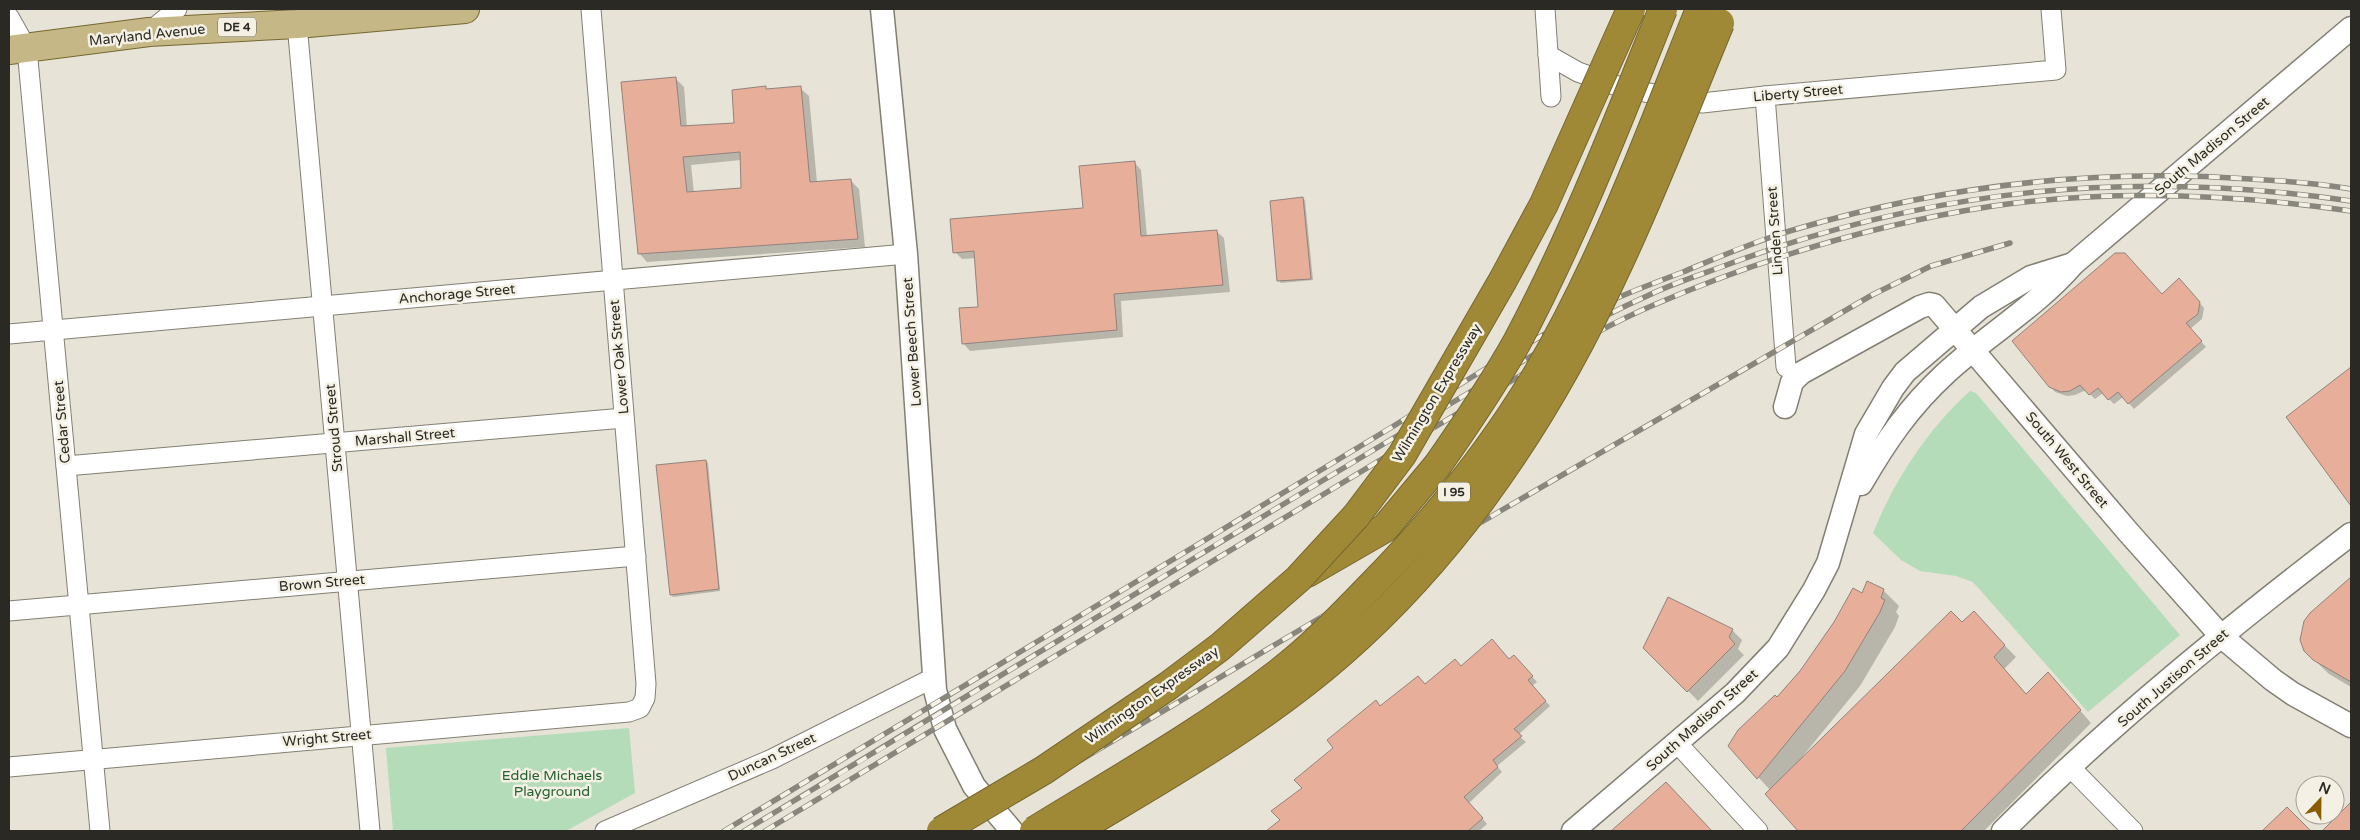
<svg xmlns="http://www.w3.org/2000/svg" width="2360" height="840" font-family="'Varela Round',sans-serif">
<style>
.green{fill:#b5dcb9}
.shadow{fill:#0003;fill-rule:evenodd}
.building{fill:#e7af99;stroke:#91837e;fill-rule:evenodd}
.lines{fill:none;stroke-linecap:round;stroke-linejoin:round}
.minor-casing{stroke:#837f73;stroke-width:21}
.tertiary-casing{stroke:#837f73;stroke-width:25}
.primary-casing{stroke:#766730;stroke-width:30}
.motorway-casing{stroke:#766730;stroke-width:30}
.minor{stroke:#fff;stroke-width:19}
.tertiary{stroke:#fff;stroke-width:22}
.primary{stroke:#c5b886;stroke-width:28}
.motorway{stroke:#9f8836;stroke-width:28}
.rail-casing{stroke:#89867d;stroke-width:5.5}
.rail{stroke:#f4f0e3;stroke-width:4;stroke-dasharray:11;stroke-linecap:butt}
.motorway-bridge-casing{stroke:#766730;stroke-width:30;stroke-linecap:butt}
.motorway-bridge{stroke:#9f8836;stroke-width:28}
.labels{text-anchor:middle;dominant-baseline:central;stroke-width:5;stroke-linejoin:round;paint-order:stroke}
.shield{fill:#f4f0e3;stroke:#67655d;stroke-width:1}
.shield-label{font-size:12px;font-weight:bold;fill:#2a2924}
.street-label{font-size:14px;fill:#2a2924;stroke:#f4f0e3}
.park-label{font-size:14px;fill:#246231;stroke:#f4f0e3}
</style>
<rect width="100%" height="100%" fill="#e7e3d6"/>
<g class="green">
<path d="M1970,391L1976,393L2180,635L2088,712L1973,582L1956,576L1920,571L1901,560L1873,533C1895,479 1927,430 1970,391Z"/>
<polygon points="629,728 635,793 566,831 393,831 386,748"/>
</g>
<g class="shadow">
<path d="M676,79L684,87L687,127L736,124L765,87L768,90L800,88L809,96L817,183L851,181L859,189L865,247L647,262L639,253ZM741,160L743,189L694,193L691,165Z"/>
<polygon points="1134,162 1141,170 1147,237 1216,231 1224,238 1230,292 1121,301 1123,337 970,351 963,343 980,308 976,258 962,259 955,252 1084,209"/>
<polygon points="1302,198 1305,200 1313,280 1281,283 1279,281"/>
<polygon points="2184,285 2204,308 2202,319 2190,329 2206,347 2134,409 2123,397 2114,404 2103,393 2095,399 2086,390 2075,395 2067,396 2055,392 2050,386 2162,295"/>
<polygon points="2351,369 2351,502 2288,417"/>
<polygon points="706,461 708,463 720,591 673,597 671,595"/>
<polygon points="2351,579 2351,687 2329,674 2305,651 2311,614"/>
<polygon points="1883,590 1899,606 1896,612 1899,616 1895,627 1860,686 1803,756 1804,757 1962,624 1985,625 2016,657 2004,669 2027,695 2059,686 2091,723 1984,831 1800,831 1766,794 1770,790 1730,746 1777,699 1862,595"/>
<polygon points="1732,630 1742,640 1738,649 1744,655 1698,701 1645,647"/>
<polygon points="1509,660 1519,662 1537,682 1532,686 1550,706 1518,735 1526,742 1497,766 1502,772 1469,803 1487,824 1479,831 1268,831 1281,820 1304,788 1381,707 1462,668"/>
<polygon points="1666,784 1711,831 1613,831"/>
<polygon points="2349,806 2351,808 2351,831 2324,831"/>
</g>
<g class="building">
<path d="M676,77L681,126L734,123L732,90L766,86V89L801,86L810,182L851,179L858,239L638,254L621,82ZM740,152L741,188L687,192L683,157Z"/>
<polygon points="1135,161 1141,236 1217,230 1223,285 1114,294 1117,330 962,344 959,308 978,307 974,251 953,253 950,219 1083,208 1079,166"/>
<polygon points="1303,197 1311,279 1277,281 1270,201"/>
<polygon points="2115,253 2125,253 2162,294 2179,278 2200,302 2198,314 2186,323 2202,341 2128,404 2118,392 2108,400 2098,388 2089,395 2080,385 2070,391 2061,392 2049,387 2012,341"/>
<polygon points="2351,367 2351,506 2286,417"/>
<polygon points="706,460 719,589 670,595 656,465"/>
<polygon points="2351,577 2351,682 2313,660 2304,651 2300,640 2304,621 2310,613"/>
<polygon points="1867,581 1884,589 1881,598 1885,600 1880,612 1845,671 1757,779 1728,746 1738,730 1775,695 1777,697 1800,671 1834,622 1853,588 1862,593"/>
<polygon points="1668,597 1733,629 1729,637 1735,644 1687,692 1643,648"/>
<polygon points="1951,611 1962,622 1974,611 2005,645 1994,657 2026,694 2048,672 2081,710 1961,831 1798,831 1765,794"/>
<polygon points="1492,639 1509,659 1514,655 1533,676 1528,680 1546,701 1514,729 1522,736 1493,760 1498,767 1464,797 1483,818 1468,831 1266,831 1280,820 1271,811 1302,788 1294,780 1333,748 1327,740 1376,700 1380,706 1418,676 1425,684 1455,659 1461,666"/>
<polygon points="1666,782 1712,831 1611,831"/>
<polygon points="2351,802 2351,831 2322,831"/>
<polygon points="2287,807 2311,831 2262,831"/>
</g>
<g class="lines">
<g class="minor-casing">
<g id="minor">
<polyline points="1545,9 1551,97"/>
<polyline points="9,17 27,49 100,831"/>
<polyline points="297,24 370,831"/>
<polyline points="149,32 177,9"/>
<polyline points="1548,55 1578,72 1623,88 1702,103 1765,96 2056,70 2051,9"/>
<polyline points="1765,96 1786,367"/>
<polyline points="9,334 906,254"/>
<polyline points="66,466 624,418"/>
<polyline points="9,611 636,556"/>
<polyline points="1677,743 1758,831"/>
<polyline points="9,767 629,712 640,708 645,698 646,684 591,9"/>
<polyline points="2070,767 2133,831"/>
<polyline points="605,831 772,759 935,677"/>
</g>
</g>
<g class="tertiary-casing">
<g id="tertiary">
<polyline points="882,9 906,254 935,690 945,729 974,786 1012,831"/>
<polyline points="1785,407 1792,382 1801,373 1920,307 1929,304 1934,305 2129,533 2221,636 2273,680 2293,694 2351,726"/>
<path d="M1861,484C1886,441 1909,407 1946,373C1987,335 2036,307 2073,264L2351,28"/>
<polyline points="1573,831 1735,693 1778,648 1814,590 1828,563 1866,434 1893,388 1905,372 1981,307 2031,277 2073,264"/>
<path d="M2003,831C2111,723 2230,627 2351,534"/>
</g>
</g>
<g class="primary-casing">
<polyline id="primary" points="9,50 149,32 297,24 465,9"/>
</g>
<g class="motorway-casing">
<polyline id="motorway" points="1307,573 1385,528 1437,466"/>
</g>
<use href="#minor" class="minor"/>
<use href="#tertiary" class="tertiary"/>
<use href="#primary" class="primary"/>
<use href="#motorway" class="motorway"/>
<g class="rail-casing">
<g id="rail">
<path d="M724,831L1392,427C1454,388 1515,349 1580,315C1613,298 1649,285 1683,272C1719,257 1755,241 1793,230C1941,186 2096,168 2250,179C2284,181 2318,183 2351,189"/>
<path d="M744,831C927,722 1108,609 1292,499C1353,462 1414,426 1475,389C1531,356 1587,323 1647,296C1671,284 1697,276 1721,267C1931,188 2130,169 2351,201"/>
<path d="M765,831L1513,380C1560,353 1606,325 1656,304C1763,258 1877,224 1993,206C2111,189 2233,194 2351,211"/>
<polyline points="961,831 1502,510 1872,295 1931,266 2010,243"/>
</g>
</g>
<use href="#rail" class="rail"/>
<g class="motorway-bridge-casing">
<g id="motorway-bridge">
<path d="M1437,466C1465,426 1493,385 1517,342C1574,235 1618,121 1663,9"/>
<polyline points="941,831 1044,770 1168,686 1220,647 1298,579 1356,516 1402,455 1503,280 1544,204 1631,9"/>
<path d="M1034,831C1115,781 1201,733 1277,674C1310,649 1340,618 1369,588C1431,525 1489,454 1535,378C1604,262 1650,133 1700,9"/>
<path d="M1075,831C1166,776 1260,724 1341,653C1460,549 1550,412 1616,269C1654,189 1686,105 1720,23"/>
</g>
</g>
<use href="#motorway-bridge" class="motorway-bridge"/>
</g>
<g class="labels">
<g class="shield">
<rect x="218" y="17.5" width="38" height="19" rx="4"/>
<rect x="1438" y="482.5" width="32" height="19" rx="4"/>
</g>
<g class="shield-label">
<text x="237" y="27">DE 4</text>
<text x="1454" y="492">I 95</text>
</g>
<g class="street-label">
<text transform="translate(147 35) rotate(-6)">Maryland Avenue</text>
<text transform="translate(1798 93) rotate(-5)">Liberty Street</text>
<text transform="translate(2212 146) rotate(-40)">South Madison Street</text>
<text transform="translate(1775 231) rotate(-94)">Linden Street</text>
<text transform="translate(457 294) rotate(-5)">Anchorage Street</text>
<text transform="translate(912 342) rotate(-94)">Lower Beech Street</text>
<text transform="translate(619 357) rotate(-95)">Lower Oak Street</text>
<text transform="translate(1437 393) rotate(-59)">Wilmington Expressway</text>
<text transform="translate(62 422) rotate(-95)">Cedar Street</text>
<text transform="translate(334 428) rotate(-95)">Stroud Street</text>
<text transform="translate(405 437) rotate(-5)">Marshall Street</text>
<text transform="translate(2067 460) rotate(50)">South West Street</text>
<text transform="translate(322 583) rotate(-5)">Brown Street</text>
<text transform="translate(2173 678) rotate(-41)">South Justison Street</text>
<text transform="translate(1152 695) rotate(-35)">Wilmington Expressway</text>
<text transform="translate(1702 720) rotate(-42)">South Madison Street</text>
<text transform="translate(327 738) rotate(-5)">Wright Street</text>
<text transform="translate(772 757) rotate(-25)">Duncan Street</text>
</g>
<g class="park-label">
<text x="552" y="775">Eddie Michaels<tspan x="552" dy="16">Playground</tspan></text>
</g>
</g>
<rect width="2360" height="840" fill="none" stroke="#2a2924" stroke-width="20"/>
<g transform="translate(2320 800) rotate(22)"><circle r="24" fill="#f4f0e3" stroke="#a3a097"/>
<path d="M0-4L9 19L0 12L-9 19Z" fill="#8a5c00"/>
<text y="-8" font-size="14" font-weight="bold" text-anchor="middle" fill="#2a2924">N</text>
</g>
</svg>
